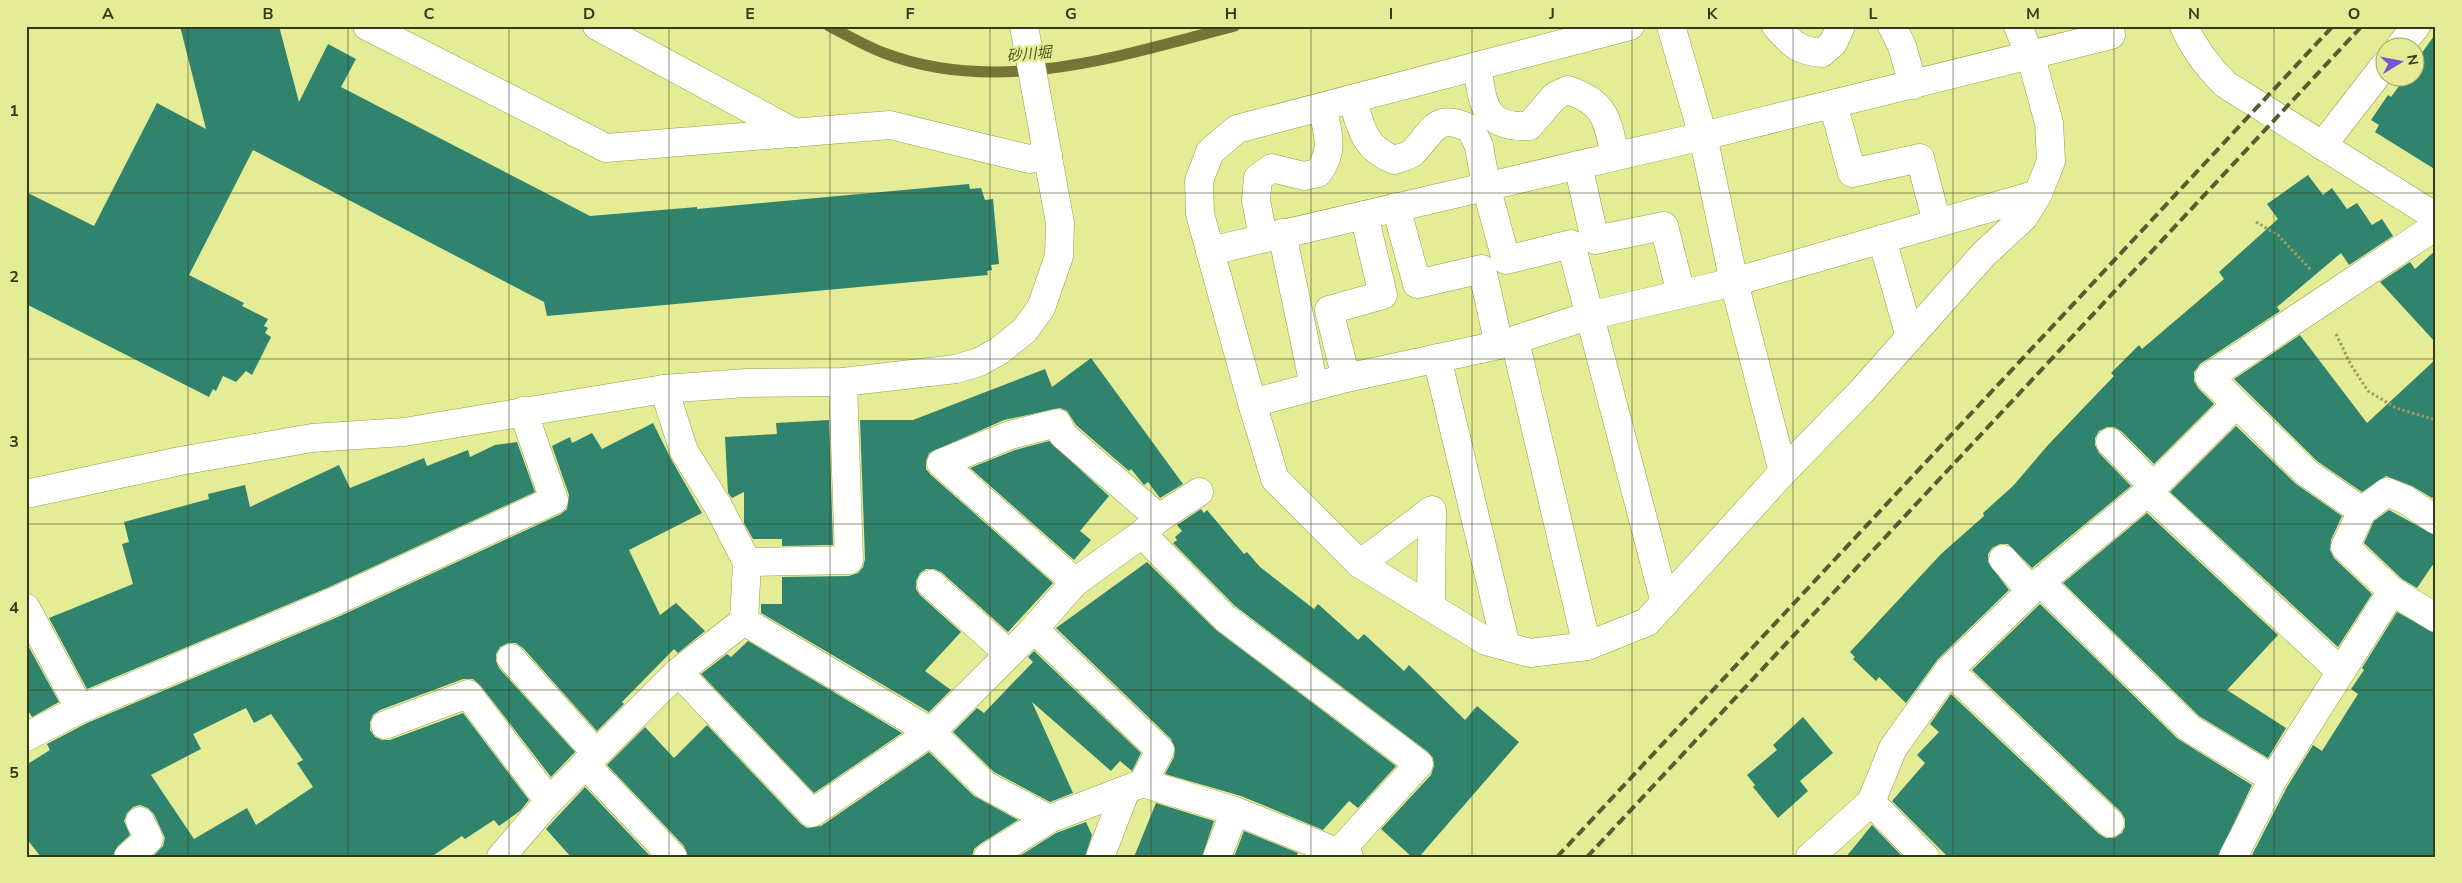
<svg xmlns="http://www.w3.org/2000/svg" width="2462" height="883" font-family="'Nunito Sans','Noto Sans JP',sans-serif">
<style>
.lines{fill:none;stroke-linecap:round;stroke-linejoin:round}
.stream{stroke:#737735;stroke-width:11}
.building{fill:#30836d;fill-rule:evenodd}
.minor-casing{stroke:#989d48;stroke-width:29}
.path{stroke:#999e5e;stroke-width:3;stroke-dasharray:2.5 2.5;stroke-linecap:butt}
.minor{stroke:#fff;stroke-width:28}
.rail{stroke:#585c2e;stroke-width:4;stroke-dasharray:10 5;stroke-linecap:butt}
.grid{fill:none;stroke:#363915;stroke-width:1;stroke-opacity:0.55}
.labels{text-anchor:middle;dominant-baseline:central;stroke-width:5;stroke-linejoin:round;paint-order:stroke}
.water-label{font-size:15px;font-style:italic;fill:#53561c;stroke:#e5ec96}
.neatline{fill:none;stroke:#363915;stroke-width:2}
.grid-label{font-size:16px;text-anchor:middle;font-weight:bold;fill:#363915}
</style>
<rect width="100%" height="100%" fill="#e5ec96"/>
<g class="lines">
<path class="stream" d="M829,26C847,35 865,46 884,53C999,97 1123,55 1235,26"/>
</g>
<g class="building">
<polygon points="180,26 279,26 299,102 328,44 356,59 341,87 590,216 697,207 697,209 969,184 970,189 981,188 985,200 993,199 999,264 991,265 992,270 987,271 988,275 547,316 544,302 253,150 189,275 244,303 242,306 268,319 264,326 268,328 265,333 271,337 252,375 246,371 236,382 223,376 216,391 213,389 209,397 26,304 26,192 94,226 157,103 206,129"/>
<polygon points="2436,33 2436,170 2375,132 2379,125 2371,120 2388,95 2391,97 2405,78 2414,78 2414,64"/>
<polygon points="2308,175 2323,195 2332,188 2347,209 2357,203 2372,225 2382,219 2393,236 2349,265 2341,253 2277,307 2280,311 2200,364 2194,372 2194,381 2198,388 2214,404 2154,464 2121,431 2114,427 2107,427 2099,431 2095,438 2095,445 2099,453 2131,486 2032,568 2008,544 2000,544 1992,548 1988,554 1988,562 2009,590 1938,659 1906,703 1879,677 1876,681 1853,659 1855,657 1850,652 1941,554 1984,516 1983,513 2013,486 2048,445 2114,376 2111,373 2139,345 2142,349 2224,279 2219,272 2278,219 2267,204"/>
<polygon points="2436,250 2436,343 2380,282 2410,262 2415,269"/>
<polygon points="2300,335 2367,423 2436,359 2436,493 2432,498 2412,486 2386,476 2362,492 2317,461 2234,379"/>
<polygon points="1091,358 1183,484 1160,498 1148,482 1144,485 1131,469 1129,471 1076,425 1067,411 1060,408 1004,420 929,453 926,461 926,469 931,475 1053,583 1008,632 941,572 934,569 926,569 920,573 916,581 916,589 920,595 961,632 925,671 951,690 929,712 761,613 761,604 782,604 782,577 849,576 858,573 863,567 865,559 860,420 913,420 1045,369 1052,387"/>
<polygon points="829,420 833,545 782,546 782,539 753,539 744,523 744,492 732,498 728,493 725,437 777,434 776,423"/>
<path d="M653,423L671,459L702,513L629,550L660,615L676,603L705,631L678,653L674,649L622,702L624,704L597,731L523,648L516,643H508L500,647L496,654V661L499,668L575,752L551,777L480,685L473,679H463L380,710L373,715L370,722V730L375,737L382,740H390L463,713L529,800L520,811L499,826L494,820L465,839L462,836L431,857H152L163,846L165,838L154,814L148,808L140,805L133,807L127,813L124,821L130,835L118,846L113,857H41L26,838V765L50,750L47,744L87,723L340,616L561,514L567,509L569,495L552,446L570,437L572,443L592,433L602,449ZM246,708L254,723L271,714L303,760L297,763L313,787L256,825L247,808L194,839L151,775L201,749L193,734Z"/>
<polygon points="2236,426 2296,484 2342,516 2331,540 2330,550 2334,558 2372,594 2338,647 2170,492"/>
<polygon points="1049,441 1109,496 1080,531 1091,540 1074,560 970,468 1015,450"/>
<polygon points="517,442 535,492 327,588 87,689 49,618 133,584 122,544 129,542 124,522 209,499 208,494 245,485 250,507 339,465 350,488 424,458 427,466 468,450 470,457 495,445"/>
<polygon points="1201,509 1204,513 1207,510 1244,554 1247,552 1260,567 1314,609 1318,604 1358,640 1364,634 1404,671 1409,665 1465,720 1477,706 1519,742 1419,857 1412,857 1381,829 1431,775 1434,766 1433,758 1428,752 1235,606 1173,543 1177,540 1175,537 1182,531 1177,525"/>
<polygon points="2389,510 2436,536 2436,560 2417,588 2402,579 2364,543 2374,521"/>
<polygon points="2147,513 2278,635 2227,690 2286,728 2268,758 2199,716 2063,583"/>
<polygon points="1147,562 1216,630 1396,766 1358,808 1349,801 1323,830 1241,796 1165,774 1174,757 1175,748 1171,739 1056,628"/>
<polygon points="2040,604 2178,739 2252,785 2218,857 1948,857 1892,801 1925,763 1917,755 1939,732 1930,724 1951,694 2099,834 2106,838 2114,838 2122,833 2125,827 2125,819 2121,812 1972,670"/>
<polygon points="2397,612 2436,634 2436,857 2251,857 2287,787 2313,745 2322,751 2358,694 2351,689 2364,670 2362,668"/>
<polygon points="748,641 902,733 814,793 701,674 727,654 731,657"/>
<polygon points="26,642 59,702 32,717 26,707"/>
<polygon points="1034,651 1141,753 1132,771 1120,761 1111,771 1032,702 1073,793 1050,802 994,772 953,732 977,708 984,713 1033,662 1028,657"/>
<polygon points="1803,717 1833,753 1800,781 1808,791 1778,818 1753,787 1755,785 1747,775 1777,750 1773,745"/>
<polygon points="707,725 801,824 807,828 821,826 929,752 974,796 1018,820 980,844 974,849 972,857 688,857 684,846 607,765 645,727 674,758"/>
<polygon points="585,787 651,857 571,857 546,829"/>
<polygon points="1156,803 1214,821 1202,857 1134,857"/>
<polygon points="1086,822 1092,835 1085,857 1018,857 1056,833"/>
<polygon points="1872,825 1901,855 1900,857 1846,857"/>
<polygon points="1244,831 1298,853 1296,857 1234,857"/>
</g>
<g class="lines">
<g class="minor-casing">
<g id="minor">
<polyline points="367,26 606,148 890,125 1029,159 1048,155"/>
<polyline points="597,26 795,133"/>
<polyline points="1630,26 1237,129 1210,152 1199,181 1200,214 1252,403 1275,479 1360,564 1486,641 1530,653 1587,646 1647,622 1783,472 1861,392 1984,254 2024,217 2038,194 2051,161 2049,123 2032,61 2018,26"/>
<polyline points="1671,26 1703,136 1734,282 1783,472"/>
<path d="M1776,26C1792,44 1798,51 1822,53L1833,43L1841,26"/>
<polyline points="1892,26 1902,46 1913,85"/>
<path d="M2184,26C2194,49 2207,66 2225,84L2436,217"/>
<polyline points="2399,48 2416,26"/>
<path d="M1477,66C1483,105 1484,128 1529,126L1555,96L1568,90C1606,103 1607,119 1615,156"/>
<path d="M1352,99C1361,128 1364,148 1394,160C1399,158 1407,157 1412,153C1434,132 1434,111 1471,129L1479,146L1486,186L1506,260L1571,244L1665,603"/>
<polyline points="1833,104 1852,173 1920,158 1937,223"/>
<polyline points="2322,146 2384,66"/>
<polyline points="1578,165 1595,240 1664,226 1681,294"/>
<polyline points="1396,207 1417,284 1482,269 1499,345"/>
<polyline points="1282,233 1314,386"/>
<path d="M1263,238L1256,200L1258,178L1272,168L1304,176L1318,173C1335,150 1328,133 1322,107"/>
<polyline points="1882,239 1910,337"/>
<polyline points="1210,251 1703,136 2111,35 2109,26"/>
<polyline points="1515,341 1587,646"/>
<polyline points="1437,358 1506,646"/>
<polyline points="1346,378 1329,310 1383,295 1364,215"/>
<polyline points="664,389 684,451 718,506 747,562 744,621"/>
<polyline points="1252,403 1346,378 1499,345 1588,316 1734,282 2038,194"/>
<polyline points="2110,442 2153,486"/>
<polyline points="2148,492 2340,671"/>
<polyline points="26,494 180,461 312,438 404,432 664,389 746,383 843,382 956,369 979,362 999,351 1024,331 1041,308 1059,256 1060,223 1024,26"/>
<polyline points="2362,511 2387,492 2406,500 2436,520"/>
<polyline points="1142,534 1225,618 1419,764 1338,853"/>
<polyline points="2003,559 2031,591"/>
<polyline points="747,562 849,560 843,382"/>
<polyline points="1360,564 1432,510 1431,606"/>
<polyline points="1075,582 941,463 1010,435 1057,423 1063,435 1159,518"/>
<polyline points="2040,582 2189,728 2273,779 2392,591 2345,547 2362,511 2307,473 2209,377 2436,226"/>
<polyline points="931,584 1009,654"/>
<polyline points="2392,591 2436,618"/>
<polyline points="26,608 80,709 333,602 554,500 523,411"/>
<polyline points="744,621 931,732 985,785 1049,819"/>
<polyline points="1034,629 1160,750 1143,783 1235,811 1349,857"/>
<polyline points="511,658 596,753"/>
<polyline points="1949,670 2110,823"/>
<polyline points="678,672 812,813 931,732 1034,629 1075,582 1142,534 1159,518 1199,492"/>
<polyline points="385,725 468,694 549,801"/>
<polyline points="26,737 80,709"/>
<polyline points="585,764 673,857"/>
<polyline points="1871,802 1925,857"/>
<polyline points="128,857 149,839 140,821"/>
<polyline points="501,857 549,801 678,672 744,621"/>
<polyline points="988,857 1049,819 1143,783"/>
<polyline points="1100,857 1126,790"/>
<polyline points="1217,857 1235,811"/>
<polyline points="1810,857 1871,802 1893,748 1949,670 2040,582 2148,492 2236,404"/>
<polyline points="2233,857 2273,779"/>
</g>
</g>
<g class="path">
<polyline points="2256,222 2278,235 2311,270"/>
<polyline points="2336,334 2351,365 2368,391 2396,408 2436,420"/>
</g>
<use href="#minor" class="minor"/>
<g class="rail">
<polyline points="1557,857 2333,26"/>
<polyline points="1587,857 2362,26"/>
</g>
</g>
<path class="grid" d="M188,26V857M348,26V857M509,26V857M669,26V857M830,26V857M990,26V857M1151,26V857M1311,26V857M1472,26V857M1632,26V857M1793,26V857M1953,26V857M2114,26V857M2274,26V857M26,193H2436M26,359H2436M26,524H2436M26,690H2436"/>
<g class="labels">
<g class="water-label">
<text transform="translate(1029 54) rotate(-5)">砂川堀</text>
</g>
</g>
<rect width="2462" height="883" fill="none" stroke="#e5ec96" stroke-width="55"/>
<g transform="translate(2400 62) rotate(80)"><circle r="24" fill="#e5ec96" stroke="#9fa462"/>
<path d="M0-4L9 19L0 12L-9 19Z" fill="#7755ce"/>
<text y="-8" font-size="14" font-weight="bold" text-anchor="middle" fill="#363915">N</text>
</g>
<rect x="28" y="28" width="2406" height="828" class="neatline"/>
<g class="grid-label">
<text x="108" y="19">A</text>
<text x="268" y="19">B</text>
<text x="429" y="19">C</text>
<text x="589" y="19">D</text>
<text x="750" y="19">E</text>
<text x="910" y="19">F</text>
<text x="1071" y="19">G</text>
<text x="1231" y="19">H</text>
<text x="1391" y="19">I</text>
<text x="1552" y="19">J</text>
<text x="1712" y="19">K</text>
<text x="1873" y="19">L</text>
<text x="2033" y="19">M</text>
<text x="2194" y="19">N</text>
<text x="2354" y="19">O</text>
<text x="14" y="116">1</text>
<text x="14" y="282">2</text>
<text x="14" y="447">3</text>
<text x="14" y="613">4</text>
<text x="14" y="778">5</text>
</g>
</svg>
